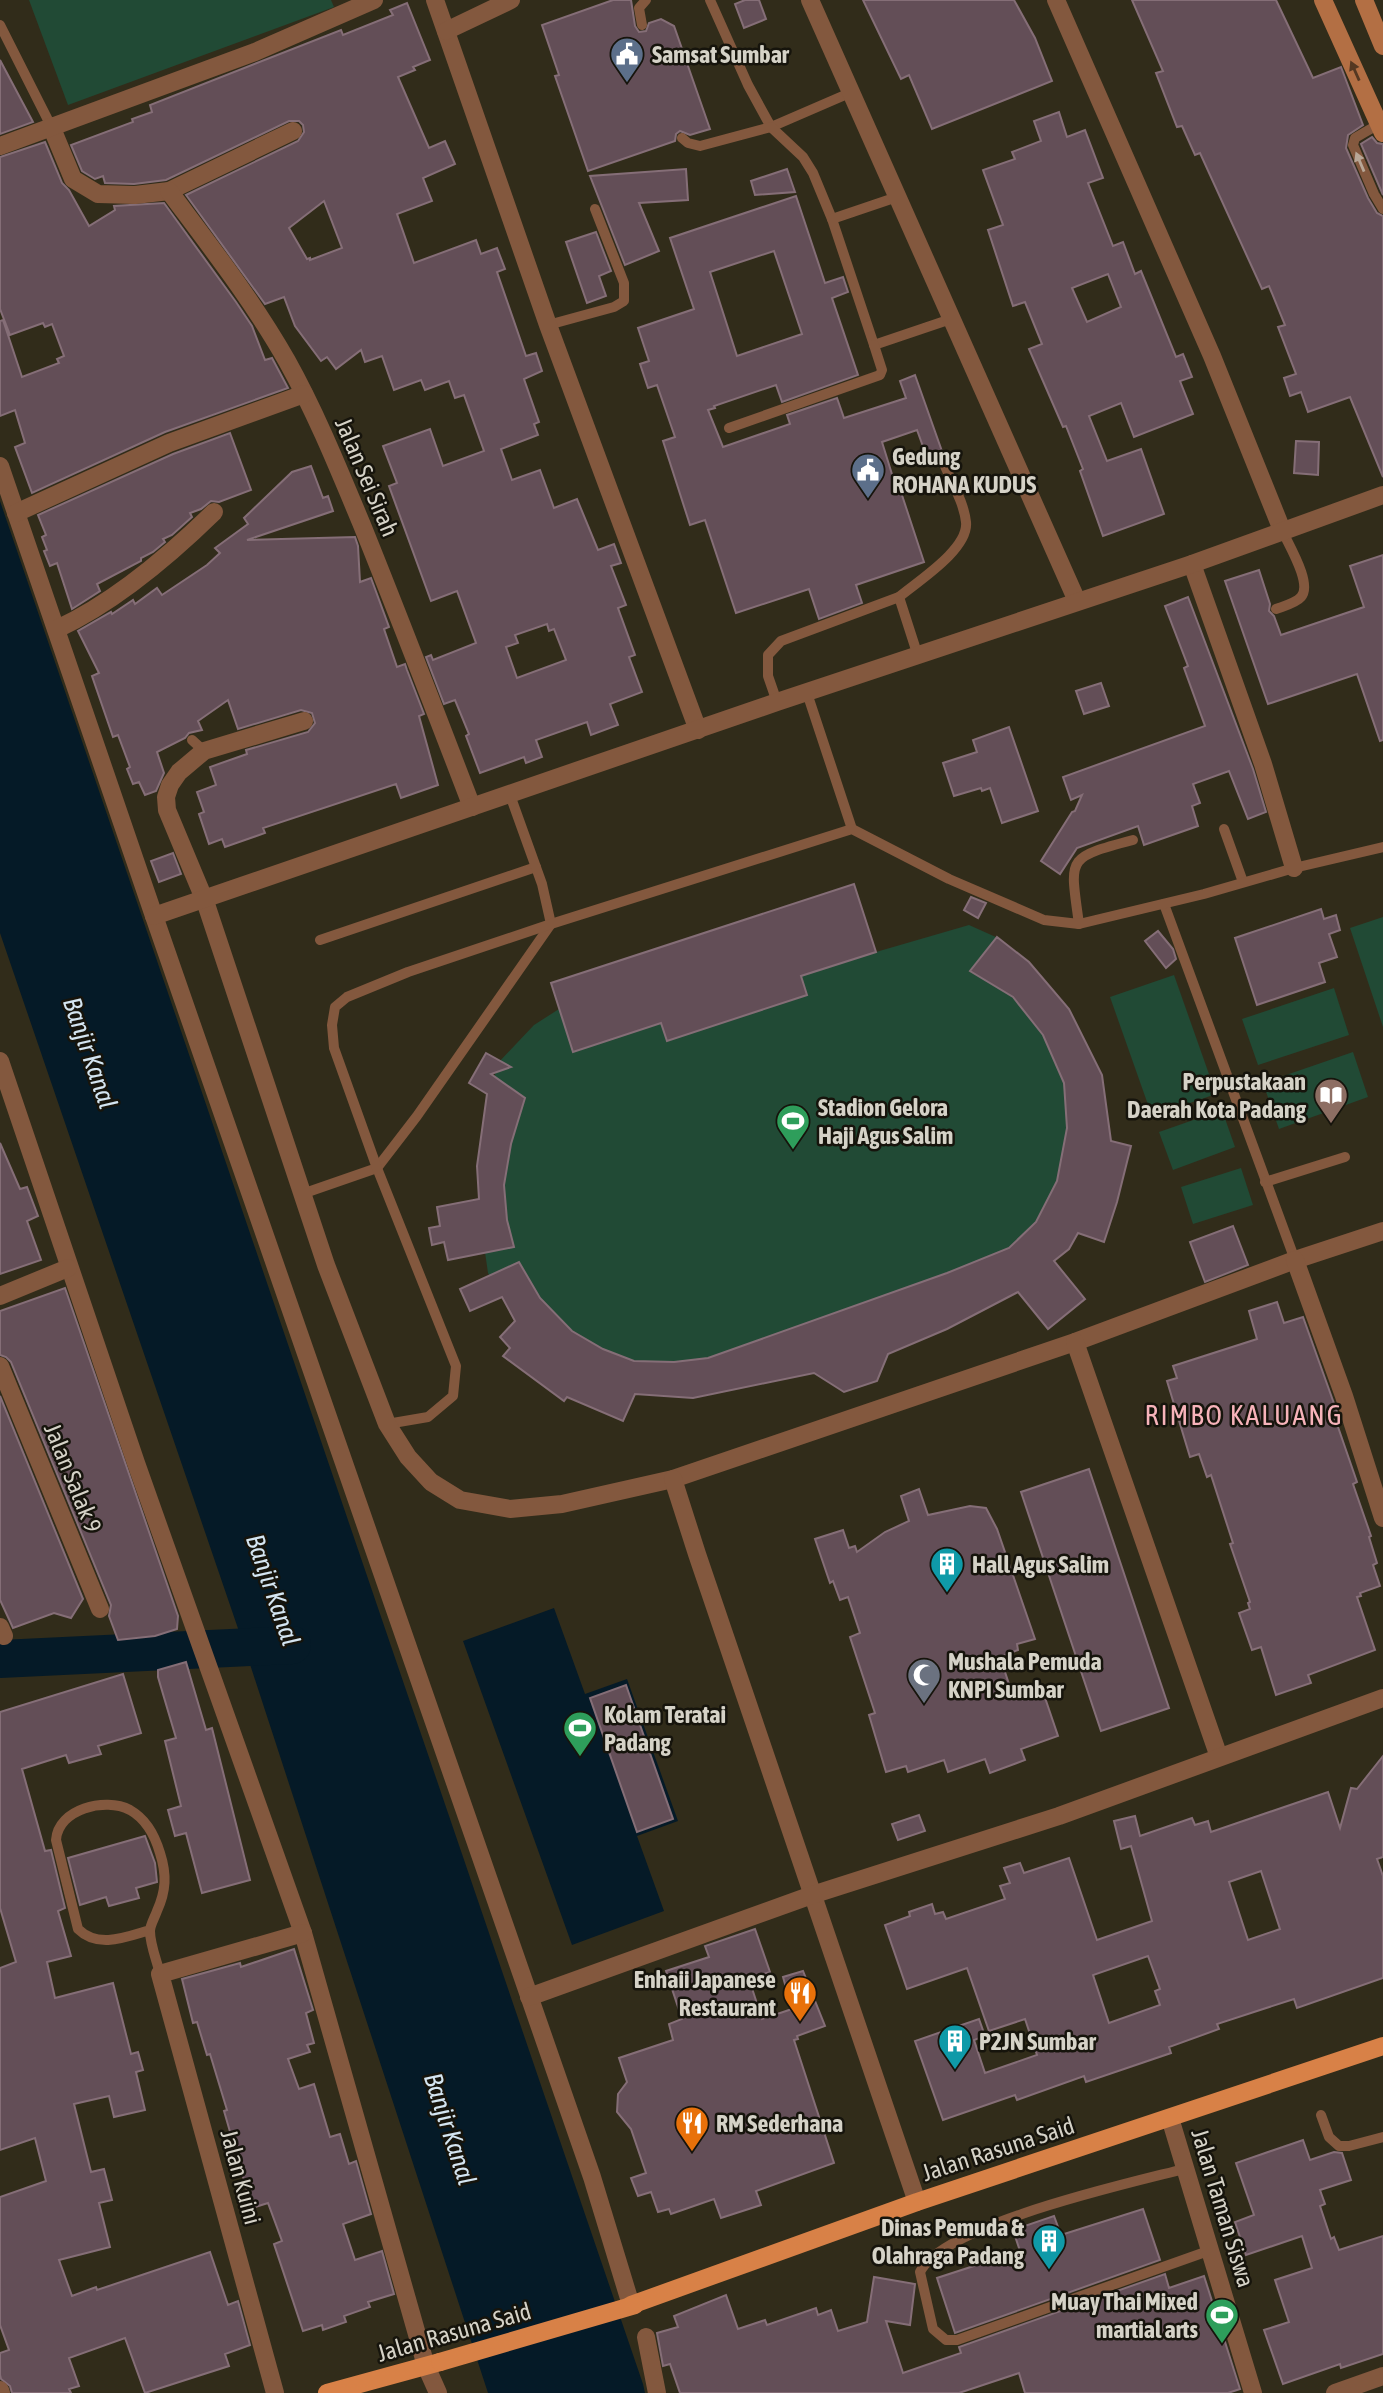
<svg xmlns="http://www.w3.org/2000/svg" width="1383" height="2393" font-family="'Asap Condensed',sans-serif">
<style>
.green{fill:#214a35}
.water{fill:#051a27}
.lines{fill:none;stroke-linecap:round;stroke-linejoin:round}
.river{stroke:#051a27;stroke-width:38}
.building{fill:#634e57;stroke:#856e77;stroke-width:2;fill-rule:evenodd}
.service{stroke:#83583e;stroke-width:10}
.minor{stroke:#83583e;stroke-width:18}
.tertiary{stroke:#83583e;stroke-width:18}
.secondary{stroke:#b36f44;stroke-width:18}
.primary{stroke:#d88147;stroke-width:18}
.primary-bridge{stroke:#d88147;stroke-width:18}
.oneway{fill:#553822}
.oneway2{fill:#b8a797}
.labels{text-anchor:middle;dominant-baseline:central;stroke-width:5;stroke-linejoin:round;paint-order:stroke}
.poi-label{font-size:24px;font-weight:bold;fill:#d5d2c7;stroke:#16140c;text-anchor:start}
.street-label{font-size:24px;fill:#d5d2c7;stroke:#16140c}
.water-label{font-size:26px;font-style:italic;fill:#d4e5f1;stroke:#16140c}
.quarter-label{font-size:28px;letter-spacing:2px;fill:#f7b3ba;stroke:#16140c}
</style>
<rect width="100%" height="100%" fill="#312c1a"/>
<g class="green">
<polygon points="29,0 331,0 334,7 68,105"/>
<polygon points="854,884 876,952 969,925 998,938 1029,962 1069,1009 1102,1075 1110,1137 1069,1249 1014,1294 947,1329 889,1354 877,1381 844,1392 813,1373 693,1398 638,1394 517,1324 488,1273 480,1217 477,1166 486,1103 499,1062 534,1025 559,1009 551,983"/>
<polygon points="1383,917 1383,1027 1350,928"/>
<polygon points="1174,975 1216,1094 1152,1116 1110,997"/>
<polygon points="1334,988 1349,1035 1258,1065 1242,1019"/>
<polygon points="1353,1052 1368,1097 1279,1129 1263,1083"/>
<polygon points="1222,1110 1235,1147 1173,1170 1159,1132"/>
<polygon points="1241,1168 1253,1205 1193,1224 1181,1187"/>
</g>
<g class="water">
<polygon points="0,501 643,2384 645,2393 488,2393 244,1646 0,933"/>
<polygon points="554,1608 585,1694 627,1679 678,1821 637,1836 664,1911 572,1945 463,1641"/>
</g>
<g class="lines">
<polyline class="river" points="0,1659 292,1645"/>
</g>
<g class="building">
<polygon points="613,0 631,0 635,26 639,32 646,31 649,23 661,19 674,26 710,129 690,135 680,131 676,134 675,141 588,171 555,76 559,75 542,25"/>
<polygon points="745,0 759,0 766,19 744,28 735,4"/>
<polygon points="863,0 1014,0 1035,38 1052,81 932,129 909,75 901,79"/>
<polygon points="1132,0 1276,0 1313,78 1341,67 1363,125 1348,135 1346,148 1368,198 1377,213 1383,216 1383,477 1350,397 1308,412 1301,392 1290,396 1284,378 1296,374 1278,327 1285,325 1269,286 1262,289 1200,153 1195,155 1182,126 1177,127 1156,73 1163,71"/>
<path d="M407,3L430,60L413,67L415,70L398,77L429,148L445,141L455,164L423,178L432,201L397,214L414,263L476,240L481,254L497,248L505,269L497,272L526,356L536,353L542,371L524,379L539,422L534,424L538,435L501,449L512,480L540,470L554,508L577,499L598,550L614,544L621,563L611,566L626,605L618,608L635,655L629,657L642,692L610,704L618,725L591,735L587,722L536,740L542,757L526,763L524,757L480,773L466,736L469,734L455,700L444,704L426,657L431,655L433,660L476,643L457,591L431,601L389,486L397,483L383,446L430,429L443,466L484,451L464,395L455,398L449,381L425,390L421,380L394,390L382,356L365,362L361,350L336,369L327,357L321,361L295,326L284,297L265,304L186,195L298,141L304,132L303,125L299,121H289L166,180L134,184L105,183L103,176L95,179L82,171L71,145L133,122L132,119L152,112L150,105L341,30L343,35L393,15L390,10ZM324,201L342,248L310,260V258L307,259L289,228ZM547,624L549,631L554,629L566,660L517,678L506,647L518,643L515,635Z"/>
<polygon points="0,60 33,122 0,134"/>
<path d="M1059,112L1067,137L1085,130L1103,178L1088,183L1113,246L1123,242L1135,274L1141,271L1176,357L1183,354L1192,377L1180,381L1193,414L1134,437L1121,403L1089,416L1107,461L1141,449L1164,514L1103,536L1080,471L1083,469L1066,426L1063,427L1029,349L1042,344L1025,302L1013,306L988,230L1003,225L983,170L1015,159L1012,152L1041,141L1034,121ZM1108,274L1121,307L1087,322L1072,288Z"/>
<polygon points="1372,137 1377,143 1383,144 1383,195 1361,144"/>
<polygon points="45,142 62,183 69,190 89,226 115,210 114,206 164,203 236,302 252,326 265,360 272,358 288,388 165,432 32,493 15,447 25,443 15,410 0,416 0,321 3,320 22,377 59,363 57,359 64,356 52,324 45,327 43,323 10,335 0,309 0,157"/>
<polygon points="686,169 688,200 639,203 659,251 625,265 590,176"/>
<polygon points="787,169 795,192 755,195 751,181"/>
<path d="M796,196L825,283L843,277L848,292L832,298L858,375L782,402L776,385L714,406L715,408L708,410L723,447L790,424L787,415L837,398L844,418L906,398L900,381L915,375L944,457L929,463L917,430L882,442L895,484L898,483L924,562L856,585L862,603L819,619L809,589L736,613L705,520L690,525L663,441L675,437L657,385L648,388L640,364L649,361L638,328L694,309L670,238ZM774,251L802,334L737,356L710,272Z"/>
<polygon points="596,232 611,271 599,276 606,296 587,303 566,242"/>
<polygon points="230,433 251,490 219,502 211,501 201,509 190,513 192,517 172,535 163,539 165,542 153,552 141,558 141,561 97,584 100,591 72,609 57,563 50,566 44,551 47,550 42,537 46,535 38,515 173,454"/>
<polygon points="1296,441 1319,442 1318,475 1294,473"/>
<polygon points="311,466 323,498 328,496 333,511 247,540 355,537 358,546 360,582 371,578 389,627 384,629 397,667 405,664 407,670 424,714 419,716 438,785 401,798 396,784 263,828 265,833 225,847 222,839 209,844 199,814 204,812 197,792 216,785 210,767 247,754 246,750 308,732 315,723 312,713 301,710 238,729 228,700 198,721 202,730 189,733 185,738 157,752 164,773 156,791 145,795 139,782 133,784 127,769 130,767 118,735 113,737 92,676 99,673 78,631 111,612 112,614 133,600 135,604 157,588 162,595 207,565 220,553 215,548 248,524 244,518 292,472"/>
<polygon points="1383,555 1383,740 1380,741 1357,674 1268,704 1225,581 1259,570 1270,604 1269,611 1274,616 1281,635 1364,607 1350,566"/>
<polygon points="1188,597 1253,769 1266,812 1248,819 1229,771 1193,784 1200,803 1192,806 1198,826 1144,845 1138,826 1077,848 1060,874 1041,861 1072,812 1075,811 1082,795 1071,800 1063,777 1205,726 1184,668 1188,666 1165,606"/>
<polygon points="1101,683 1109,706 1084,714 1076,691"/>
<polygon points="1009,727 1038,811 1002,823 990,788 982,791 981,788 954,796 943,763 977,752 973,740"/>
<polygon points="173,853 181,874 159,882 151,861"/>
<polygon points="854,884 876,952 801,976 807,995 667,1041 661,1023 573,1052 551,983"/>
<polygon points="971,897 986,903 978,918 964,910"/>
<polygon points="1321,909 1324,919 1336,915 1340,930 1329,934 1337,957 1319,963 1325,982 1257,1005 1235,938"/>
<polygon points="1158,931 1173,949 1176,959 1166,968 1145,941"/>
<polygon points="997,937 1029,962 1069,1009 1102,1075 1111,1141 1131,1146 1117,1202 1104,1242 1078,1233 1069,1249 1054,1261 1085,1299 1048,1329 1018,1292 947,1329 888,1354 877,1381 844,1392 814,1373 693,1398 635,1394 623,1421 567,1397 564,1401 503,1356 510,1348 500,1337 515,1321 502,1297 470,1311 460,1289 519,1262 540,1298 572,1331 603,1349 634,1361 674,1362 708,1358 947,1273 1009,1248 1036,1222 1057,1181 1067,1128 1064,1083 1043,1035 1013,997 970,971"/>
<polygon points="486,1053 511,1067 491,1074 525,1098 511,1144 504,1185 507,1220 514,1247 448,1260 444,1242 432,1245 429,1228 440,1226 437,1207 479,1199 477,1166 487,1094 469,1083"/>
<polygon points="0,1143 20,1189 27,1187 38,1216 27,1221 41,1260 0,1274"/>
<polygon points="1233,1226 1248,1265 1205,1282 1190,1242"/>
<polygon points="65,1288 178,1616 177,1629 155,1636 118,1640 109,1616 111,1605 11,1362 6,1357 0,1355 0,1311"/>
<polygon points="1277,1302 1284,1323 1303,1317 1341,1423 1337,1424 1357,1482 1353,1484 1371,1536 1369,1537 1377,1563 1373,1565 1380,1586 1360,1593 1361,1596 1357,1597 1375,1650 1308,1675 1311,1683 1276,1695 1261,1647 1252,1650 1239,1613 1250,1609 1248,1603 1250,1602 1230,1544 1233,1543 1211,1475 1207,1477 1199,1454 1190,1457 1167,1381 1177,1378 1173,1366 1257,1339 1249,1311"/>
<polygon points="0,1396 83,1599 71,1618 54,1613 13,1628 0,1600"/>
<polygon points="1089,1469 1169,1708 1101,1731 1021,1492"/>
<polygon points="919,1489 928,1515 970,1506 986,1508 997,1529 1035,1639 1017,1644 1018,1650 1000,1657 1012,1693 1040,1683 1058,1736 1021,1749 1025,1760 990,1773 985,1759 948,1772 944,1760 908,1772 906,1766 886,1772 869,1715 875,1713 850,1637 860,1633 848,1597 840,1600 833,1581 830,1583 815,1539 843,1530 849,1548 855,1546 857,1552 885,1532 909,1521 901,1496"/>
<polygon points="186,1662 206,1730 212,1728 250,1880 202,1893 186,1833 175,1836 168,1810 181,1806 165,1741 176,1738 158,1677 158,1670"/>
<polygon points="123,1674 141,1733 98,1746 101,1754 69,1763 66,1755 22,1769 45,1851 51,1850 65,1908 58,1911 71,1956 47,1962 55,1998 113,1983 131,2054 138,2052 143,2070 136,2072 145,2110 114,2117 109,2096 74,2104 91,2172 104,2169 112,2200 99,2203 110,2247 59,2260 72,2296 96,2287 97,2290 210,2252 228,2305 238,2301 250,2345 225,2354 229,2366 145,2393 125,2338 69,2358 79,2386 69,2389 71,2393 12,2393 10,2386 1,2379 0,2375 0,2353 9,2350 0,2325 0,2197 46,2181 35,2138 0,2150 0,1968 16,1962 0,1908 0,1712"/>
<polygon points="626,1685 673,1819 637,1832 590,1698"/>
<path d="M1383,1756V1857L1377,1859L1383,1876V1978L1297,2008L1294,1999L1217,2024L1219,2029L1169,2047L1171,2053L1086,2082L1084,2076L1017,2100L1015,2095L943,2120L915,2041L979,2019L985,2036L974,2040L985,2073L1037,2055L1025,2019L989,2031L967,1968L907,1989L885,1925L910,1916L909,1912L932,1904L935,1914L943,1912L946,1919L1005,1899L1000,1886L1010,1883L1004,1868L1020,1863L1024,1873L1069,1858L1097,1940L1152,1921L1131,1846L1121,1849L1114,1821L1135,1816L1140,1836L1192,1818L1195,1825L1208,1821L1211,1832L1328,1792L1340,1828L1351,1788L1357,1789ZM1261,1871L1280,1929L1248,1940L1229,1882ZM1148,1956L1160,1989L1155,1991L1160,2005L1109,2023L1093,1975Z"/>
<polygon points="919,1815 925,1831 898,1840 892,1824"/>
<polygon points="145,1836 155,1863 157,1882 136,1888 139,1898 109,1906 106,1897 80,1905 68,1858"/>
<polygon points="755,1929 770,1972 749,1979 762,2019 792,2009 783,1977 803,1971 825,2026 797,2036 798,2039 794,2040 834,2163 756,2191 761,2205 721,2218 714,2199 671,2214 669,2209 658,2212 651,2192 638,2196 631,2178 646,2173 631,2129 617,2112 618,2094 627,2082 619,2058 673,2040 669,2024 682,2019 666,1971 709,1957 705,1946"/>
<polygon points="294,1949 313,2010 306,2013 314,2043 307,2045 310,2052 288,2059 299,2089 314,2084 330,2137 340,2134 349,2164 356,2161 371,2214 343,2224 355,2260 382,2251 394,2294 368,2302 370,2307 344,2316 346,2322 323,2330 322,2325 303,2331 274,2244 282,2241 268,2203 252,2208 224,2111 227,2110 210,2054 207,2055 197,2022 193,2023 182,1979 240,1963 241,1967"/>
<polygon points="1303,2140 1310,2160 1334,2152 1342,2153 1351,2180 1320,2190 1325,2204 1320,2206 1331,2239 1334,2237 1339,2250 1383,2236 1383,2354 1341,2368 1340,2364 1283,2384 1264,2330 1289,2322 1275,2280 1312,2268 1302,2236 1246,2255 1235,2222 1254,2215 1236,2163"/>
<polygon points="1143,2209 1160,2260 955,2333 937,2278 1020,2251 1013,2230 1054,2216 1061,2235"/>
<polygon points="1165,2274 1169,2288 1204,2276 1240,2389 1228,2393 1025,2393 1019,2373 959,2393 680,2393 670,2364 663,2366 657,2333 678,2327 674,2316 726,2295 738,2329 765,2320 767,2325 816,2308 818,2315 831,2310 838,2331 867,2322 874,2277 915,2284 910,2325 886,2321 903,2373 961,2353 959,2347"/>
</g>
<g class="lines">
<g class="service">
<polyline points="710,0 748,85 771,127 852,92"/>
<polyline points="0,25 51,126"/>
<polyline points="642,25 639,8 646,0"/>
<polyline points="1379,124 1355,138 1353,145 1374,194 1383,209"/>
<polyline points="682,138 688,143 700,146 771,127 803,157 813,173 832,219"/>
<polyline points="897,197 832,219 874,345 951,319"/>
<polyline points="548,325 614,307 624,301 624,283 595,209"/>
<polyline points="729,428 880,375 882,370 874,345"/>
<path d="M899,597C918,581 969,549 966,522C964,503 952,483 945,466"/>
<path d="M1276,609C1284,606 1296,603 1301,597C1313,584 1288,544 1282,530"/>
<polyline points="807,693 852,829"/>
<polyline points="777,702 768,676 768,655 781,641 899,597 918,656"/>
<polyline points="192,740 204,751"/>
<polyline points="1224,829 1243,882"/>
<polyline points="1164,904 1295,1260"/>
<path d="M1079,924C1070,857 1065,858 1133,840"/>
<polyline points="320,940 536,867"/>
<polyline points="1265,1182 1345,1157"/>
<polyline points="302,1194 377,1168 417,1116 551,924 542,884 510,795"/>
<polyline points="387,1424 428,1417 453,1396 456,1366 377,1168 334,1048 332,1025 335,1007 347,997 408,972 551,924 852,829 949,879 1044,920 1079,924 1204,894 1294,868 1383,847"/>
<path d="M150,1930C126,1937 98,1949 78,1929L56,1840C58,1809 105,1797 130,1810C146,1819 155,1836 160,1853C167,1875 166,1891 157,1911C155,1917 150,1925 150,1931C150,1945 157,1961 160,1974"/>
<polyline points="1321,2115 1329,2137 1339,2146 1349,2146 1383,2137"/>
<path d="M1184,2169C1130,2183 944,2224 920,2272L933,2329L946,2340H957L1211,2250"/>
</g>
<g class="minor">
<polyline points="435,0 548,325 698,730"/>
<polyline points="810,0 1077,601"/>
<polyline points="1056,0 1212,356 1282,530"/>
<polyline points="446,31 511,0"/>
<polyline points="51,126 73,179 98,194 135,195 169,191 293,131"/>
<polyline points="0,146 255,52 374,0"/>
<path d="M169,191C210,246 253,301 287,361C316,413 339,470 362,525C400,619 436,713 472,807"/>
<polyline points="0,466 154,916 592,2177 631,2305"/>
<polyline points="16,513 169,443 304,394"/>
<polyline points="1192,564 1263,764 1294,868"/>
<path d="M57,629C113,603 170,555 214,512"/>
<polyline points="304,721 204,751 179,772 170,785 166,797 167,810 205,901 326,1265 387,1424 408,1457 431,1482 460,1500 510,1509 562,1504 673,1479 1075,1342 1295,1260 1383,1231"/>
<polyline points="154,916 777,702 1192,564 1383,495"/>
<polyline points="0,1061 136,1463 303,1933 426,2366 438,2393"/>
<polyline points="1295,1260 1344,1396 1383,1518"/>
<polyline points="1075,1342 1219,1757"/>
<polyline points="0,1366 100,1609"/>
<polyline points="673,1479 697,1554 917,2202"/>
<polyline points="0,1627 4,1636"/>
<polyline points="529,1997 812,1895 1059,1816 1383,1698"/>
<polyline points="1170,2118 1253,2393"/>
<polyline points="646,2337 657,2393"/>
<polyline points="0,2390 1,2393"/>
<polyline points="275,2393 160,1974 303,1933"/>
<polyline points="1335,2393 1383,2376"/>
</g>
<polyline class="tertiary" points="0,1296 68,1268"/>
<g class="secondary">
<polyline points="1323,0 1383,133"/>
<polyline points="1364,0 1383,46"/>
</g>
<g class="primary">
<polyline points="631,2305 917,2202 1383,2046"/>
<polyline points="327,2393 440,2362"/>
</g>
<polyline class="primary-bridge" points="440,2362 635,2305"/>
</g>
<defs><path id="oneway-solid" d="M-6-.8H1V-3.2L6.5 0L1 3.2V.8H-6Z" transform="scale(1.75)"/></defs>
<use class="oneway" href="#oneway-solid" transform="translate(1355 71) rotate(-114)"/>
<use class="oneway2" href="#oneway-solid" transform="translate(1360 162) rotate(-113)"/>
<defs>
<g id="civic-pin" transform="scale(1.75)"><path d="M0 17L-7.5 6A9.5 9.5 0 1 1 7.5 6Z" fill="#5c6f8a" stroke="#16140c"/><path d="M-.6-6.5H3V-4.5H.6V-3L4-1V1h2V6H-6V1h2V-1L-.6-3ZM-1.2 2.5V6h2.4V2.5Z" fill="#fff"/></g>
<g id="library-pin" transform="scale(1.75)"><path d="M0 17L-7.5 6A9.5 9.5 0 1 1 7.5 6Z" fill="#8d6e63" stroke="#16140c"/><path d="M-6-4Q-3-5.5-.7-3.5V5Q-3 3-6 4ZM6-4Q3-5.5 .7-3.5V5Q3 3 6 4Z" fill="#fff"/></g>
<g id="stadium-pin" transform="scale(1.75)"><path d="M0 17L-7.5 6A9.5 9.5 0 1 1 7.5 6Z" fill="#2e9e5b" stroke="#16140c"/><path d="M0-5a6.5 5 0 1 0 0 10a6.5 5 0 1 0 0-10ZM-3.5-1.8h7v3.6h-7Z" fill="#fff"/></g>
<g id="building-pin" transform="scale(1.75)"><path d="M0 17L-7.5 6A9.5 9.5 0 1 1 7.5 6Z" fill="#0f9aa8" stroke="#16140c"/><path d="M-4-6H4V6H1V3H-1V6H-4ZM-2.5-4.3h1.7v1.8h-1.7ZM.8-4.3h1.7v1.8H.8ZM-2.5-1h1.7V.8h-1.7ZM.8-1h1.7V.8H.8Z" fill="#fff"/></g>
<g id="mosque-pin" transform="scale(1.75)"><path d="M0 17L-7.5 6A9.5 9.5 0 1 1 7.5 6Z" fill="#6b7280" stroke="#16140c"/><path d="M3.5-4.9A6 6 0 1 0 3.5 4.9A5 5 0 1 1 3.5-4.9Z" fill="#fff"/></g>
<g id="restaurant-pin" transform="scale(1.75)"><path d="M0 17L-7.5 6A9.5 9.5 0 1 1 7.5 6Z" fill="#e8710a" stroke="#16140c"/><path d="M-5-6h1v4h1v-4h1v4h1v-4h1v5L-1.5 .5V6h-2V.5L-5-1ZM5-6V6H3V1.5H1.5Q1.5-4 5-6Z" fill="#fff"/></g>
</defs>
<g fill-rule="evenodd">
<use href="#civic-pin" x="627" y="54"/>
<use href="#civic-pin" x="868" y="470"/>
<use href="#library-pin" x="1331" y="1095"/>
<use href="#stadium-pin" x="793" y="1121"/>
<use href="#building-pin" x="947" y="1564"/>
<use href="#mosque-pin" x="924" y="1675"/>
<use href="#stadium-pin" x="580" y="1728"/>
<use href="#restaurant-pin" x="800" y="1993"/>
<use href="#building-pin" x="955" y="2041"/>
<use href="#restaurant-pin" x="692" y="2123"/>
<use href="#building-pin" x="1049" y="2241"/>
<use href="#stadium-pin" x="1222" y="2315"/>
</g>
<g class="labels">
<g class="poi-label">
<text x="652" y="54">Samsat Sumbar</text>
<text x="892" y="456">Gedung<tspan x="892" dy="28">ROHANA KUDUS</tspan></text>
<text x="1306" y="1081" text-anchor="end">Perpustakaan<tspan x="1306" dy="28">Daerah Kota Padang</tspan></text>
<text x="818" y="1107">Stadion Gelora<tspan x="818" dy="28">Haji Agus Salim</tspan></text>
<text x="972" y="1564">Hall Agus Salim</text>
<text x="948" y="1661">Mushala Pemuda<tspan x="948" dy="28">KNPI Sumbar</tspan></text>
<text x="604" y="1714">Kolam Teratai<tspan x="604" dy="28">Padang</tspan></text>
<text x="776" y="1979" text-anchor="end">Enhaii Japanese<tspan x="776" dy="28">Restaurant</tspan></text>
<text x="979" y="2041">P2JN Sumbar</text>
<text x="716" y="2123">RM Sederhana</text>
<text x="1024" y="2227" text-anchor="end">Dinas Pemuda &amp;<tspan x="1024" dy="28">Olahraga Padang</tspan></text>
<text x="1198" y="2301" text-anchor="end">Muay Thai Mixed<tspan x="1198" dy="28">martial arts</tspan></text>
</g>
<g class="street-label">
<text transform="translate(367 477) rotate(67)">Jalan Sei Sirah</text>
<text transform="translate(73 1478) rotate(68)">Jalan Salak 9</text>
<text transform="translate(998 2149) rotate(-18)">Jalan Rasuna Said</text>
<text transform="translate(241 2177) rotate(75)">Jalan Kuini</text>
<text transform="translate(1223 2208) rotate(73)">Jalan Taman Siswa</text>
<text transform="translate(454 2332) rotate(-16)">Jalan Rasuna Said</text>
</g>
<g class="water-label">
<text transform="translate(90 1053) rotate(71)">Banjir Kanal</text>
<text transform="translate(273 1590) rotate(71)">Banjir Kanal</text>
<text transform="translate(450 2129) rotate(72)">Banjir Kanal</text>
</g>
<g class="quarter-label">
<text x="1244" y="1415">RIMBO KALUANG</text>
</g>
</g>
</svg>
